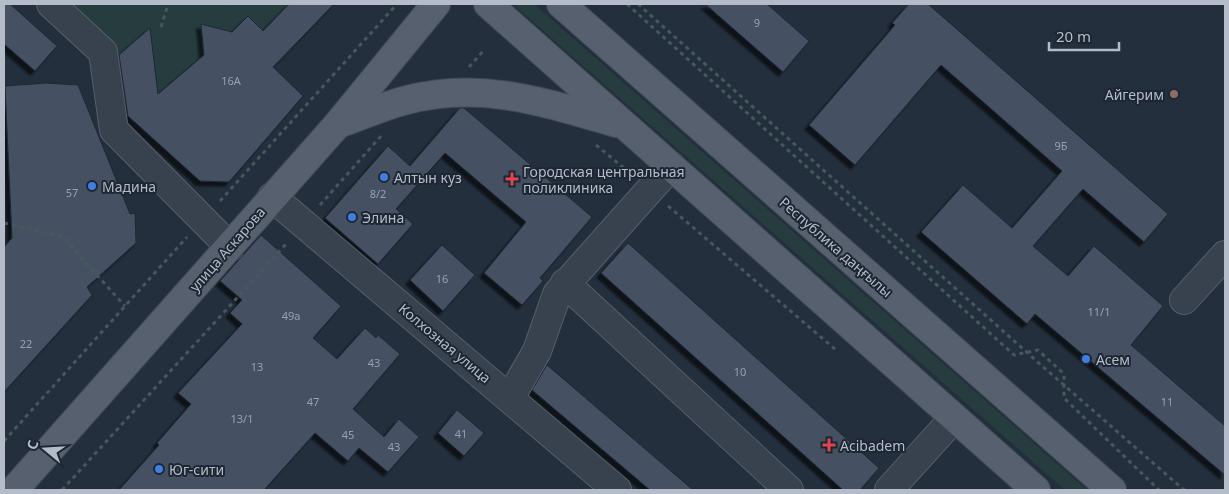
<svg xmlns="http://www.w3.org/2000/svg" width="1229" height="494" font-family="'Noto Sans',sans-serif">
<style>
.green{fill:#263c3f}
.building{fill:#455162;stroke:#1f2835;filter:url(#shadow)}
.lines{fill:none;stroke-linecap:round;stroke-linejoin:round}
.minor-casing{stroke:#565f6c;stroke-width:30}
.major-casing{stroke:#414a57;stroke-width:30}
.path{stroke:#44595c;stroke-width:3;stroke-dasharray:4 4;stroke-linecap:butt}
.minor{stroke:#38414e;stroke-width:28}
.major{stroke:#56606e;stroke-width:28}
.education-dot{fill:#8d6e63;stroke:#1d2633;stroke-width:2}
.shop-dot{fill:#3f7fe0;stroke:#1d2633;stroke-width:2}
.health-dot{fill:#e0444e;stroke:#1d2633;stroke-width:2}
.labels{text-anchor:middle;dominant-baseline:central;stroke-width:4;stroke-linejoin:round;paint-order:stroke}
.number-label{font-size:11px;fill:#98a1af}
.poi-label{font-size:14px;fill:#b4bcc9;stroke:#1d2633;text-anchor:start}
.street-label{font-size:14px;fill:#b4bcc9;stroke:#1d2633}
</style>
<defs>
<filter id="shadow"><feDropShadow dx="-4.5" dy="4.5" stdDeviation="1" flood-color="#0009"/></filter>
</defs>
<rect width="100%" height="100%" fill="#242f3e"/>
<g class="green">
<polygon points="63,4 289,4 263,31 248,16 232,32 158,94 150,28 116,58"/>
<polygon points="517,4 534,4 1087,490 1065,490 515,6"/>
</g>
<g class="building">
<polygon points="4,4 10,4 57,46 35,71 4,44"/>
<polygon points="289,4 334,4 273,67 303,96 229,182 200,181 128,116 119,55 150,28 158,94 204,55 201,24 232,32 248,16 263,31"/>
<polygon points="705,4 767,4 809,41 783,72"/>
<polygon points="909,4 928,4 1168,214 1144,242 1083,189 1033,246 1068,276 1094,246 1163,306 1131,345 1225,426 1225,475 1035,314 1027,324 921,232 963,185 1012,228 1062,171 941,65 855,165 809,125 895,25 892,23"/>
<polygon points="46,83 78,85 130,214 135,213 136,243 87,287 92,295 4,392 4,247 12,238 5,86"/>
<polygon points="460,108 464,108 592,217 540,278 543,281 522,305 484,273 526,222 445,153 396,209 413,224 378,264 325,218 388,146 410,166"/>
<polygon points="261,235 341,306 313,338 337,359 365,328 376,338 378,335 400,354 353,409 384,437 399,419 419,437 388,472 359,448 348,461 315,433 264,490 119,490 159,445 157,443 191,404 178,393 242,324 230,313 242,300 220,281"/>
<polygon points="628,243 879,468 860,490 843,490 601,273"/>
<polygon points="442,245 475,275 443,311 410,280"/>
<polygon points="547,365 693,490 650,490 532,390"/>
<polygon points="457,410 484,433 464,456 438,433"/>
</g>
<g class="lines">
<g class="minor-casing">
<g id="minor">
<polyline points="51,4 103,52 114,130 230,247"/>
<polyline points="272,197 617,490"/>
<polyline points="565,283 789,490"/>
<polyline points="1184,300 1225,255"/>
<polyline points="510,398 537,351 557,294 671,166"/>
<polyline points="889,490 954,418"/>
</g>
</g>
<g class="major-casing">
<g id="major">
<polyline points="488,4 1036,490"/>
<polyline points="561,4 1112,490"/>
<path d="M338,124C359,117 381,107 403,101C480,80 543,102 616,123"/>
<polyline points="14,490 337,125 436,4"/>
</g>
</g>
<g class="path">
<polyline points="228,4 229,4"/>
<polyline points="627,4 1014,355 1038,350 1064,374 1064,398 1159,490"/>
<polyline points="638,4 1041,365 1184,490"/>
<polyline points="161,27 168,4"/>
<polyline points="469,67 485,49"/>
<polyline points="596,145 631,174"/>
<polyline points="220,201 397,4"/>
<polyline points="320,205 382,135"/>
<polyline points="668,206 836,350"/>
<polyline points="4,223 65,237 84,261 125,306"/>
<polyline points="4,441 187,237"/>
<polyline points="62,490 288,242"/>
</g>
<use href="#minor" class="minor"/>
<use href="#major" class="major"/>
</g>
<circle class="education-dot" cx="1174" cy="94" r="5"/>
<g class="shop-dot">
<circle cx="384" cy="177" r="5"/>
<circle cx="92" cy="186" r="5"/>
<circle cx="352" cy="217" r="5"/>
<circle cx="1086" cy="359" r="5"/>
<circle cx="159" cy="469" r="5"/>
</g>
<g class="health-dot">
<path d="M509.5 171.5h5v5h5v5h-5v5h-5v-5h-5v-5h5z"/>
<path d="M826.5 437.5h5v5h5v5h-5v5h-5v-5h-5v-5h5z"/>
</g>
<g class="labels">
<g class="number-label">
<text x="757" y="22">9</text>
<text x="231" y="80">16А</text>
<text x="1061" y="145">9Б</text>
<text x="72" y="192">57</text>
<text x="378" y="193">8/2</text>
<text x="442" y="278">16</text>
<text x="1099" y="311">11/1</text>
<text x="291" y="315">49а</text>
<text x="26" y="343">22</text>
<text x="374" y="362">43</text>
<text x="257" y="366">13</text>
<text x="740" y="371">10</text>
<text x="313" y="401">47</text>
<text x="1167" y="401">11</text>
<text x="242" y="418">13/1</text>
<text x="461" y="433">41</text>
<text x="348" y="434">45</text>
<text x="394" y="446">43</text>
</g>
<g class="poi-label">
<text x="1164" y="94" text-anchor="end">Айгерим</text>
<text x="523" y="171">Городская центральная<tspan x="523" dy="16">поликлиника</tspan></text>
<text x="394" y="177">Алтын куз</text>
<text x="102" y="186">Мадина</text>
<text x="362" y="217">Элина</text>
<text x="1096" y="359">Асем</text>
<text x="840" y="445">Acibadem</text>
<text x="169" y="469">Юг-сити</text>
</g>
<g class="street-label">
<text transform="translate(836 247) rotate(41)">Республика даңғылы</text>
<text transform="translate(227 249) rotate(-49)">улица Аскарова</text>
<text transform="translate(445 343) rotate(40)">Колхозная улица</text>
</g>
</g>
<rect width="1229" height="494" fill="none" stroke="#b4bcc9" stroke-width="10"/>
<g transform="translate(45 449) rotate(288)" stroke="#1d2633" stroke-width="4" paint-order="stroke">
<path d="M0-4L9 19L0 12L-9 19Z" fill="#b4bcc9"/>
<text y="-8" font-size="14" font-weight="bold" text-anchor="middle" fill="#b4bcc9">С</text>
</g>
<path d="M1049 42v8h70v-8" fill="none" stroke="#b4bcc9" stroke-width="2.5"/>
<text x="1056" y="42" font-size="15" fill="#b4bcc9" stroke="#1d2633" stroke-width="4" paint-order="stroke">20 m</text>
</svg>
